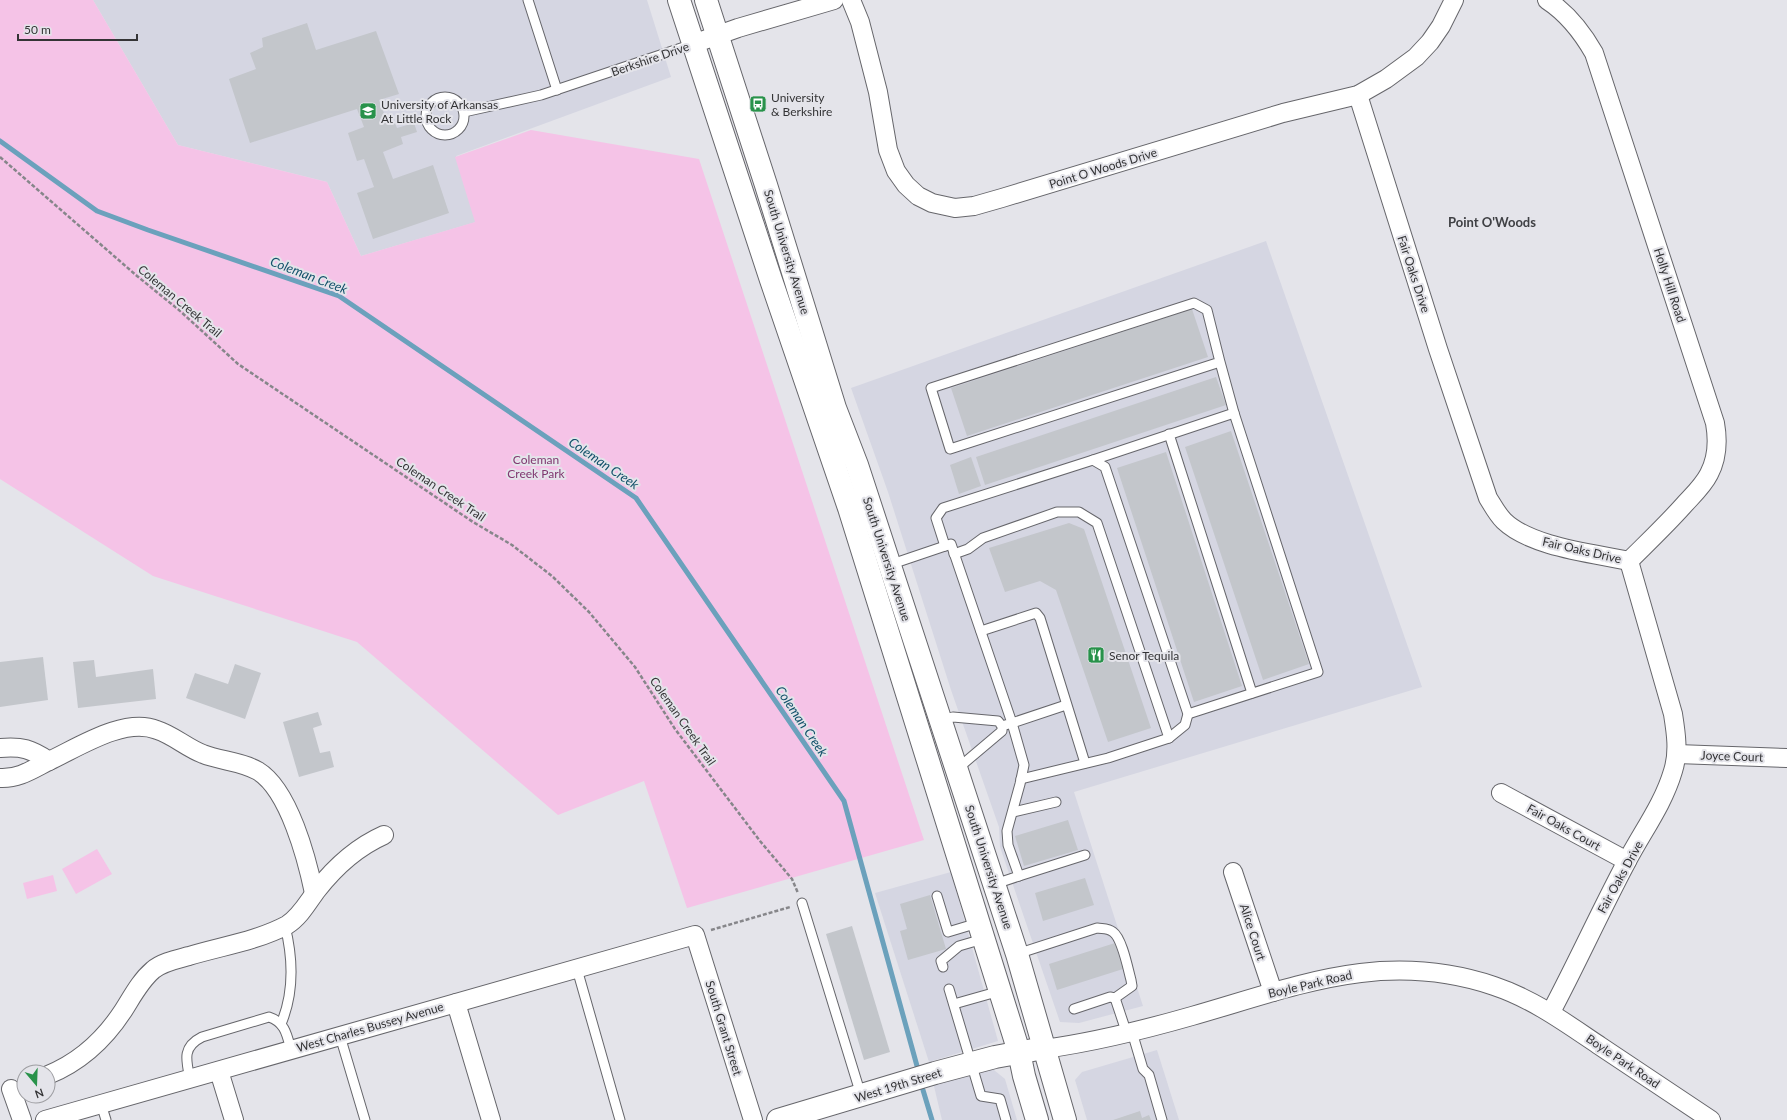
<svg xmlns="http://www.w3.org/2000/svg" width="1787" height="1120" font-family="Lato,sans-serif">
<style>
.built{fill:#d5d6e2}
.green{fill:#f5c3e7}
.lines{fill:none;stroke-linecap:round;stroke-linejoin:round}
.stream{stroke:#6ba1bc;stroke-width:5}
.building{fill:#c3c6cb}
.lane-casing{stroke:#66666b;stroke-width:11}
.street-casing{stroke:#66666b;stroke-width:20}
.secondary-casing{stroke:#66666b;stroke-width:24}
.path{stroke:#86868a;stroke-width:2.5;stroke-dasharray:4 2;stroke-linecap:butt}
.lane{stroke:#fff;stroke-width:9}
.street{stroke:#fff;stroke-width:18}
.secondary{stroke:#fff;stroke-width:22}
.labels{text-anchor:middle;dominant-baseline:central;stroke-width:4;stroke-linejoin:round;paint-order:stroke}
.street-label{font-size:12px;fill:#343436;stroke:#e4e4ea}
.poi-label{font-size:12px;fill:#343436;stroke:#e4e4ea;text-anchor:start}
.park-label{font-size:12px;fill:#803870;stroke:#e4e4ea}
.neighbourhood-label{font-size:13px;font-weight:bold;fill:#3f4044;stroke:#e4e4ea}
.water-label{font-size:13px;font-style:italic;fill:#12516a;stroke:#e4e4ea}
</style>
<rect width="100%" height="100%" fill="#e4e4ea"/>
<g class="built">
<polygon points="93,0 647,0 671,77 456,156 476,222 361,256 327,182 178,145"/>
<polygon points="1266,241 1422,687 1074,792 1143,1006 1079,1023 1060,1022 1000,847 999,827 951,690 888,492 851,388"/>
<polygon points="951,872 998,1041 929,1062 875,893"/>
<polygon points="1157,1050 1179,1120 1087,1120 1075,1080 1082,1072"/>
<polygon points="989,1066 1005,1079 1017,1120 942,1120 933,1082"/>
</g>
<g class="green">
<polygon points="0,0 93,0 178,145 327,182 361,256 475,222 455,157 531,130 699,159 924,840 687,908 644,781 558,815 357,642 153,576 0,479"/>
<polygon points="97,849 112,874 76,894 62,869"/>
<polygon points="53,875 57,891 27,899 23,883"/>
</g>
<g class="lines">
<g class="stream">
<polyline points="0,141 97,211 148,230 339,296 636,498 844,801 917,1066"/>
<polyline points="923,1090 932,1120"/>
</g>
</g>
<g class="building">
<polygon points="307,23 316,50 376,31 399,94 379,100 388,124 395,123 397,128 414,123 417,132 401,137 403,144 383,152 393,179 433,165 449,213 373,239 357,193 374,187 364,159 357,161 348,133 364,127 357,109 250,143 229,79 256,69 250,53 263,47 262,38"/>
<polygon points="1192,309 1208,357 967,436 951,388"/>
<polygon points="1216,377 1226,405 985,485 976,457"/>
<polygon points="1231,431 1309,664 1263,680 1185,447"/>
<polygon points="1166,452 1242,686 1194,702 1117,468"/>
<polygon points="971,457 981,486 959,494 950,465"/>
<polygon points="1069,523 1084,529 1151,728 1108,742 1056,590 1040,581 1005,592 989,548"/>
<polygon points="43,657 48,700 0,707 0,662"/>
<polygon points="94,660 96,677 153,669 156,699 78,708 73,662"/>
<polygon points="235,664 261,673 245,719 186,698 195,673 228,684"/>
<polygon points="318,712 322,725 313,728 320,753 330,751 334,767 299,777 283,722"/>
<polygon points="1068,820 1078,850 1024,866 1015,836"/>
<polygon points="1085,878 1094,905 1043,921 1035,893"/>
<polygon points="930,895 946,949 908,960 900,931 907,929 900,904"/>
<polygon points="852,926 890,1052 864,1060 826,934"/>
<polygon points="1115,943 1123,969 1057,990 1049,964"/>
<polygon points="1140,1111 1142,1118 1149,1115 1151,1120 1113,1120"/>
</g>
<g class="lines">
<g class="lane-casing">
<g id="lane">
<polyline points="528,0 557,90"/>
<circle cx="445" cy="116" r="19"/>
<polyline points="464,112 541,95 693,44"/>
<polyline points="1220,362 1207,310 1194,303 931,388 950,449 1220,362 1234,413"/>
<polyline points="1169,434 1252,693"/>
<polyline points="1093,460 1234,413 1318,672 1188,714"/>
<polyline points="945,546 936,518 943,508 1093,460 1105,467 1188,714 1185,725 1169,738 1108,758 1021,779"/>
<polyline points="954,554 968,549 983,538 1057,512 1079,512 1097,523 1169,738"/>
<polyline points="889,565 951,544 1012,723 1002,726"/>
<polyline points="981,631 1036,613 1040,618 1085,763"/>
<polyline points="940,720 953,717 998,721 1002,726 1002,731 957,769"/>
<polyline points="1013,812 1056,802"/>
<polyline points="1019,876 1085,855"/>
<polyline points="995,884 1019,876 1008,845 1007,831 1020,784 1024,765 1012,723 1066,705"/>
<polyline points="937,896 948,932 978,923"/>
<polyline points="802,903 861,1095"/>
<path d="M1017,954L1097,928C1103,929 1108,928 1113,932C1122,938 1128,969 1131,980L1132,986L1115,998"/>
<polyline points="943,967 941,961 959,946 983,939"/>
<polyline points="577,969 620,1120"/>
<polyline points="949,989 981,1096 1000,1099 1006,1120"/>
<polyline points="954,1004 1000,991"/>
<polyline points="1074,1009 1110,997 1115,998 1127,1034"/>
<path d="M281,1024C294,993 293,958 285,926"/>
<polyline points="1132,1032 1143,1069 1149,1075 1162,1120"/>
<polyline points="340,1036 365,1120"/>
<path d="M190,1079C186,1060 182,1047 202,1037L269,1017C285,1022 287,1035 291,1050"/>
<polyline points="101,1104 106,1120"/>
</g>
</g>
<g class="street-casing">
<g id="street">
<polyline points="851,0 860,22 878,92 888,150 896,171 906,185 918,196 932,203 955,208 974,206 1002,198 1283,113 1358,95 1386,79 1416,57 1430,42 1441,26 1454,0"/>
<path d="M1547,0C1567,13 1582,32 1594,53L1715,423C1718,440 1717,459 1709,474C1703,486 1692,496 1683,506C1666,525 1647,543 1629,561"/>
<polyline points="693,44 738,28 834,0"/>
<path d="M1358,95L1438,349L1488,498C1493,506 1497,514 1504,521C1531,547 1592,553 1629,561"/>
<path d="M0,748C22,746 31,749 49,761C33,769 19,779 0,778"/>
<polyline points="1677,754 1787,758"/>
<path d="M49,761C79,747 124,717 157,730C173,735 187,748 203,754C220,761 241,761 258,771C289,790 307,859 314,893"/>
<polyline points="1501,793 1627,861"/>
<polyline points="1233,872 1273,992"/>
<polyline points="456,1003 491,1120"/>
<path d="M1551,1012C1577,963 1600,912 1626,863C1642,832 1663,805 1673,771C1679,752 1676,733 1673,714L1629,561"/>
<path d="M1044,1049C1095,1042 1143,1030 1192,1016C1297,986 1384,949 1494,986C1533,999 1566,1023 1600,1046C1637,1071 1674,1095 1711,1120"/>
<polyline points="219,1071 234,1120"/>
<path d="M48,1075C80,1062 104,1040 123,1011C132,997 140,981 153,970C162,962 178,959 189,956C222,946 257,941 287,925C300,917 308,902 317,890C335,867 357,847 384,835"/>
<polyline points="11,1089 22,1120"/>
<polyline points="45,1120 695,935 753,1120"/>
</g>
</g>
<g class="secondary-casing">
<g id="secondary">
<polyline points="679,0 771,280 849,508 1019,1052 1024,1076 1037,1120"/>
<polyline points="706,0 766,185 835,408 857,465 1017,954 1065,1120"/>
<polyline points="778,1120 935,1073 995,1057 1033,1050"/>
</g>
</g>
<g class="path">
<polyline points="0,157 137,276 179,310 238,364 473,522 512,545 552,576 589,612 635,667 675,729 760,841 792,879 798,893"/>
<polyline points="711,930 790,907"/>
</g>
<use href="#lane" class="lane"/>
<use href="#street" class="street"/>
<use href="#secondary" class="secondary"/>
</g>
<defs>
<g id="bus-square" transform="scale(0.9)"><rect x="-9" y="-9" width="18" height="18" rx="4" fill="#28924a" stroke="#e4e4ea"/><path d="M-5-6H5V4H4V6H2V4H-2V6H-4V4H-5ZM-3.5-4V0h7V-4ZM-3.5 1.2v1.5H-2V1.2ZM2 1.2v1.5H3.5V1.2Z" fill="#fff"/></g>
<g id="university-square" transform="scale(0.9)"><rect x="-9" y="-9" width="18" height="18" rx="4" fill="#28924a" stroke="#e4e4ea"/><path d="M0-5L7-2L0 1L-7-2ZM-4 1L0 2.5L4 1V4Q0 6-4 4Z" fill="#fff"/></g>
<g id="restaurant-square" transform="scale(0.9)"><rect x="-9" y="-9" width="18" height="18" rx="4" fill="#28924a" stroke="#e4e4ea"/><path d="M-5-6h1v4h1v-4h1v4h1v-4h1v5L-1.5 .5V6h-2V.5L-5-1ZM5-6V6H3V1.5H1.5Q1.5-4 5-6Z" fill="#fff"/></g>
</defs>
<g fill-rule="evenodd">
<use href="#bus-square" x="758" y="104"/>
<use href="#university-square" x="368" y="111"/>
<use href="#restaurant-square" x="1096" y="655"/>
</g>
<g class="labels">
<g class="street-label">
<text transform="translate(650 59) rotate(-19)">Berkshire Drive</text>
<text transform="translate(1103 168) rotate(-17)">Point O Woods Drive</text>
<text transform="translate(787 252) rotate(73)">South University Avenue</text>
<text transform="translate(1414 274) rotate(72)">Fair Oaks Drive</text>
<text transform="translate(1670 285) rotate(72)">Holly Hill Road</text>
<text transform="translate(180 301) rotate(40)">Coleman Creek Trail</text>
<text transform="translate(441 489) rotate(34)">Coleman Creek Trail</text>
<text transform="translate(1582 550) rotate(13)">Fair Oaks Drive</text>
<text transform="translate(887 559) rotate(72)">South University Avenue</text>
<text transform="translate(683 721) rotate(55)">Coleman Creek Trail</text>
<text transform="translate(1732 756) rotate(2)">Joyce Court</text>
<text transform="translate(1564 827) rotate(29)">Fair Oaks Court</text>
<text transform="translate(989 867) rotate(72)">South University Avenue</text>
<text transform="translate(1620 877) rotate(-61)">Fair Oaks Drive</text>
<text transform="translate(1253 932) rotate(72)">Alice Court</text>
<text transform="translate(1310 984) rotate(-13)">Boyle Park Road</text>
<text transform="translate(370 1027) rotate(-16)">West Charles Bussey Avenue</text>
<text transform="translate(724 1028) rotate(73)">South Grant Street</text>
<text transform="translate(1623 1061) rotate(34)">Boyle Park Road</text>
<text transform="translate(898 1085) rotate(-17)">West 19th Street</text>
</g>
<g class="poi-label">
<text x="771" y="97">University<tspan x="771" dy="14">&amp; Berkshire</tspan></text>
<text x="381" y="104">University of Arkansas<tspan x="381" dy="14">At Little Rock</tspan></text>
<text x="1109" y="655">Senor Tequila</text>
</g>
<g class="park-label">
<text x="536" y="459">Coleman<tspan x="536" dy="14">Creek Park</tspan></text>
</g>
<g class="neighbourhood-label">
<text x="1492" y="222">Point O'Woods</text>
</g>
<g class="water-label">
<text transform="translate(309 275) rotate(21)">Coleman Creek</text>
<text transform="translate(604 463) rotate(34)">Coleman Creek</text>
<text transform="translate(802 721) rotate(56)">Coleman Creek</text>
</g>
</g>
<g transform="translate(36 1084) rotate(161)"><circle r="19" fill="#e4e4ea" stroke="#9e9ea2"/>
<path d="M0-3L7 15L0 10L-7 15Z" fill="#28924a"/>
<text y="-6" font-size="11" font-weight="bold" text-anchor="middle" fill="#343436">N</text>
</g>
<path d="M18 34v6h119v-6" fill="none" stroke="#343436" stroke-width="2"/>
<text x="24" y="34" font-size="12" fill="#343436" stroke="#e4e4ea" stroke-width="3" paint-order="stroke">50 m</text>
</svg>
